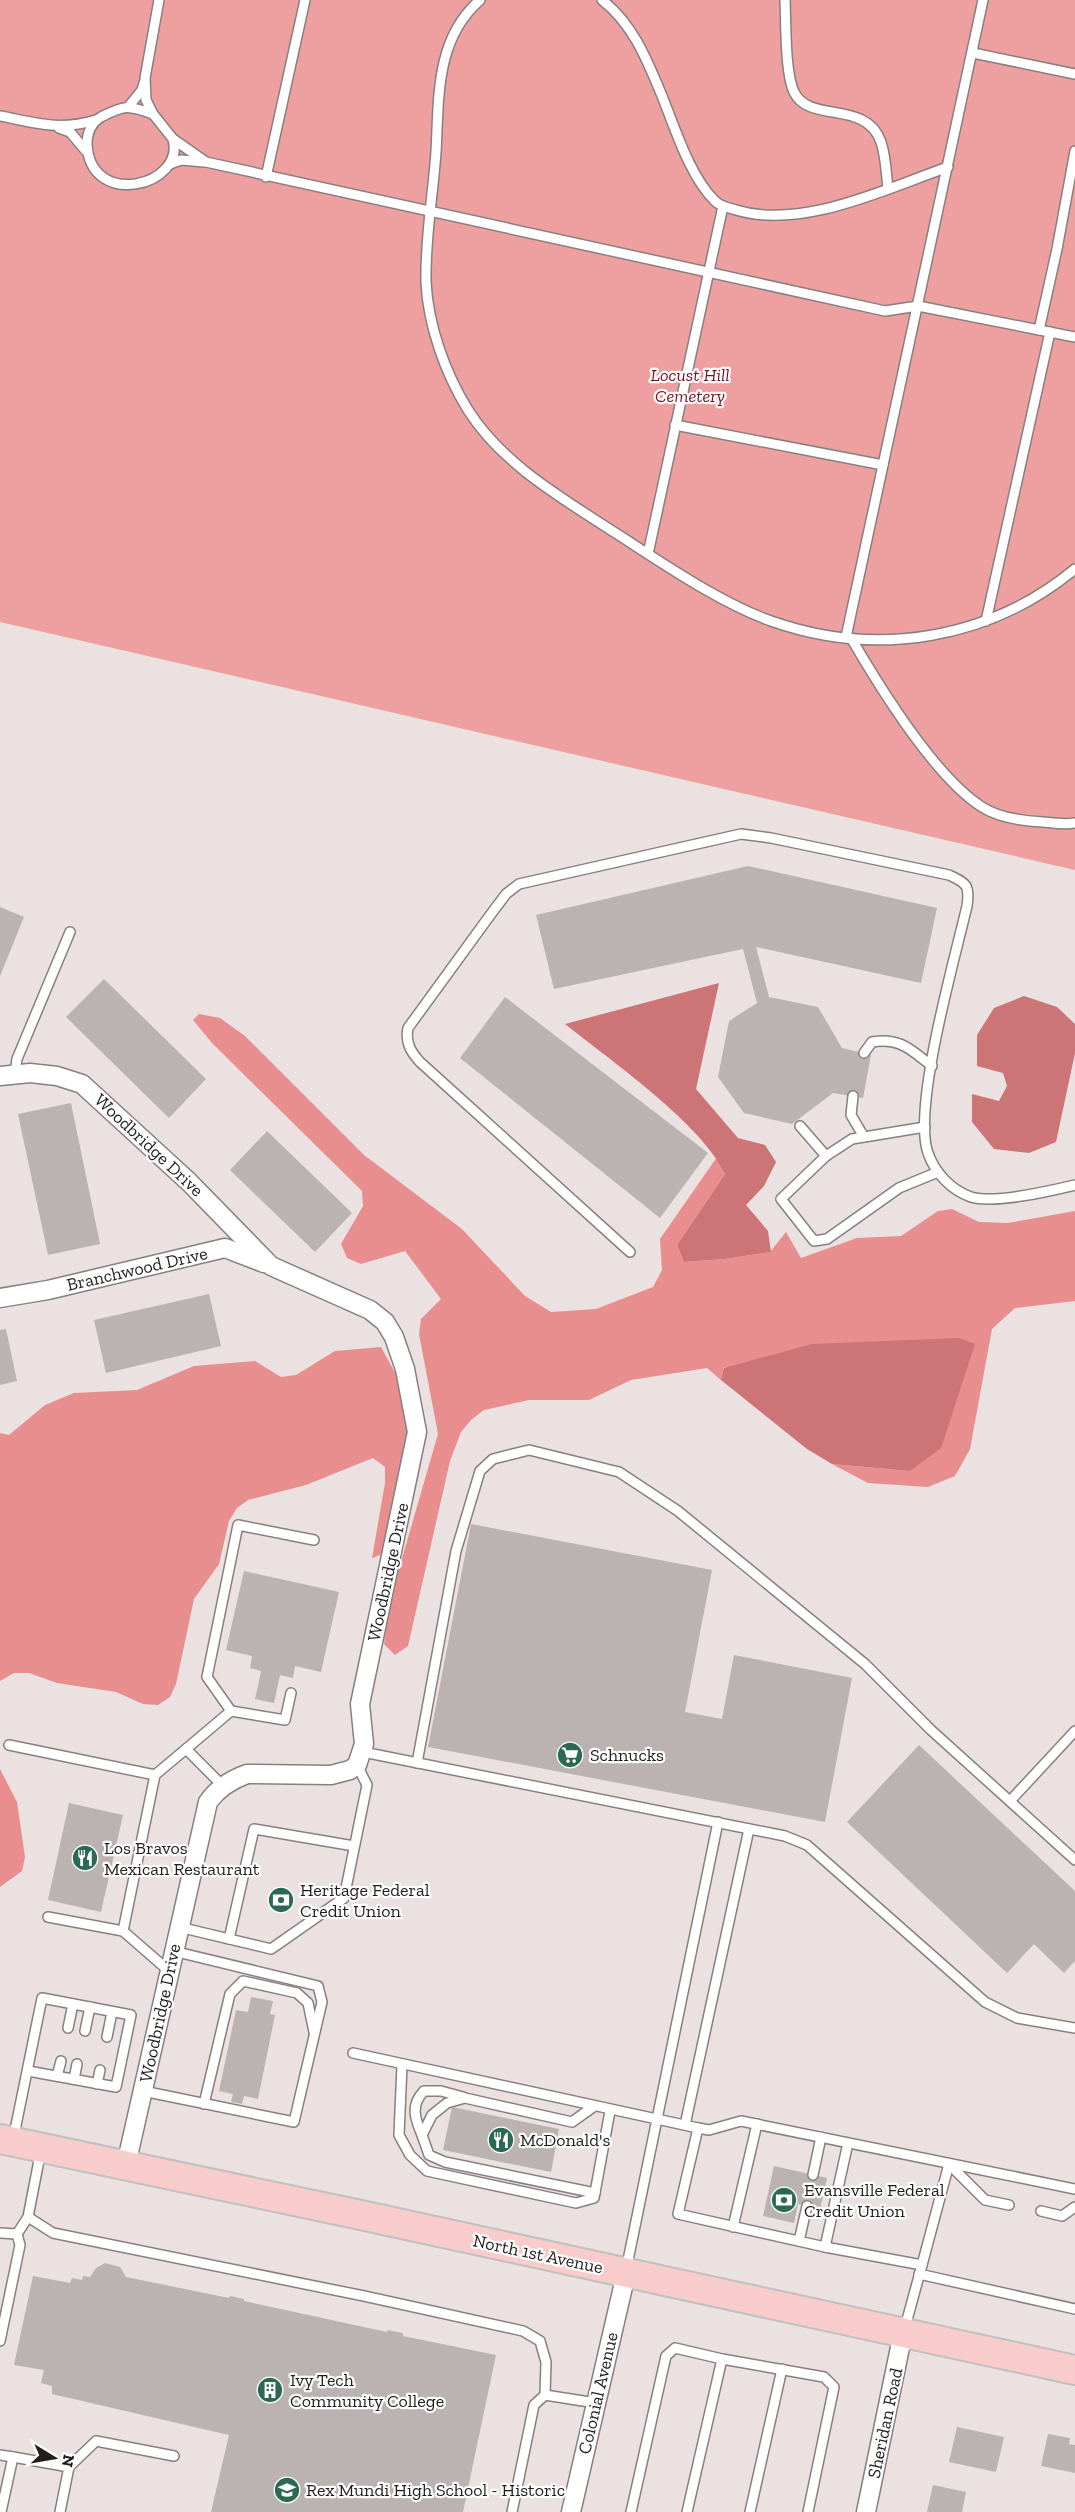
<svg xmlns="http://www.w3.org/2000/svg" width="1075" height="2512" font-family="'Zilla Slab',serif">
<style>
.green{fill:#eea0a1}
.forest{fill:#e88e8f}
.water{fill:#cc7476}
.building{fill:#bbb2b2}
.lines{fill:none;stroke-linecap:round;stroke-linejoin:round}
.service-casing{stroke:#887f7f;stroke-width:12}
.minor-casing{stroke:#887f7f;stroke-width:21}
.primary-casing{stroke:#c1c0c0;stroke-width:32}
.service{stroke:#fff;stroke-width:9}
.minor{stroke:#fff;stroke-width:18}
.primary{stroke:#f9cccc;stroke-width:28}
.labels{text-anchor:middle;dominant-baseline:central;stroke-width:4.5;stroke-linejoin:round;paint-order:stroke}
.park-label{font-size:18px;font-style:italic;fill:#7b0f22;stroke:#fff}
.street-label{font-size:18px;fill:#201d1d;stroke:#fff}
.poi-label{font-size:18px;fill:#201d1d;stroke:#fff;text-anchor:start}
</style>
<rect width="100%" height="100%" fill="#eae1e0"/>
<polygon class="green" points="0,0 1075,0 1075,870 0,622"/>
<g class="forest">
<polygon points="199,1014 220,1018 245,1036 364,1155 462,1229 525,1296 551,1312 596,1309 653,1287 662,1270 660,1239 717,1157 725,1174 677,1245 684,1262 725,1259 770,1252 786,1232 801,1258 857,1238 901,1236 938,1211 952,1209 979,1222 1008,1223 1075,1211 1075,1301 1015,1308 992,1329 970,1449 955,1476 928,1487 868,1483 832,1464 910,1471 724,1367 721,1380 707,1368 631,1380 589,1400 529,1400 484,1410 471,1420 461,1432 450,1461 408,1646 395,1655 384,1644 390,1600 438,1434 419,1334 421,1319 441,1299 405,1251 361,1264 347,1258 341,1244 363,1206 362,1191 212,1043 193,1020"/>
<polygon points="381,1347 410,1400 402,1499 385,1553 372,1558 385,1483 385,1467 373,1458 306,1485 248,1500 237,1508 229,1521 219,1564 194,1599 176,1684 170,1697 158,1705 143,1704 116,1692 57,1683 29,1673 14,1673 0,1681 0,1433 9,1435 45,1405 74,1393 137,1390 194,1366 255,1361 281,1377 296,1375 335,1351"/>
<polygon points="0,1769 17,1802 25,1857 22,1871 0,1887"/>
</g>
<g class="water">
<path d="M719,983L696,1089L738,1138L765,1145L776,1162L764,1186L746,1205L768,1231L771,1252L725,1259L684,1262L677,1245L725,1174C702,1124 610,1060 565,1024Z"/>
<polygon points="1024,996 1057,1007 1075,1024 1075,1053 1056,1142 1029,1153 994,1149 972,1122 972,1094 999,1101 1007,1086 1003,1073 977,1066 977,1035 994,1008"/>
<polygon points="959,1338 975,1344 941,1448 910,1471 832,1464 807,1449 721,1380 724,1368 812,1344"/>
</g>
<g class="building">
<polygon points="748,866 937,908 921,983 756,947 769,997 818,1007 842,1048 871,1055 863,1098 833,1093 792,1124 744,1113 718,1077 729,1021 757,1003 743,949 554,989 536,915"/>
<polygon points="0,907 24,917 0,976"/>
<polygon points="104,979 206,1079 169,1118 66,1017"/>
<polygon points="505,997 708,1153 660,1218 460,1058"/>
<polygon points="71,1103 100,1244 48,1255 18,1114"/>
<polygon points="267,1131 352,1213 315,1252 230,1170"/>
<polygon points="209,1294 221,1346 106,1373 94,1320"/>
<polygon points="6,1329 17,1381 0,1385 0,1330"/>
<polygon points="471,1524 712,1570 685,1712 722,1719 734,1655 852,1678 825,1822 428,1747"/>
<polygon points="244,1571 339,1592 321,1672 295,1666 293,1678 280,1675 274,1703 255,1699 261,1671 250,1668 252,1656 226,1650"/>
<polygon points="919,1745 1075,1891 1075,1961 1064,1973 1034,1944 1007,1973 847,1822"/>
<polygon points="69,1803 123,1815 101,1912 48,1900"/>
<polygon points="251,1997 273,2001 270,2014 275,2015 258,2099 244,2096 242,2104 231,2102 233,2094 219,2091 236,2010 248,2012"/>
<polygon points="452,2107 559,2129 551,2172 443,2150"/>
<polygon points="774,2166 827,2178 820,2209 798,2204 794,2223 763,2216"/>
<polygon points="105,2263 120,2267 126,2277 229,2298 230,2296 244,2299 244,2301 387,2332 388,2330 403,2333 403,2336 496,2355 463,2512 211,2512 229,2435 52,2394 52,2386 41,2383 44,2370 14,2365 33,2276 70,2283 72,2278 82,2280 83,2276 90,2277 96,2268"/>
<polygon points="957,2427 1004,2437 996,2472 949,2462"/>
<polygon points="1048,2434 1070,2438 1069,2444 1075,2445 1075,2473 1041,2466"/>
<polygon points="933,2485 966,2492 962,2512 927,2512"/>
</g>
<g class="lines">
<g class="service-casing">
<g id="service">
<polyline points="159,0 145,78 146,100 153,114 173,139 206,162 885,311 918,306 1075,337"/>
<path d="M480,0C435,39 439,98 436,152C433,195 425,238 426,282C428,325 445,373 468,410C502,464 562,498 614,532C661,562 720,603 771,621C876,658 989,640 1075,569"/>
<path d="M602,0C633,24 647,60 662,96C675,128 690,177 715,201C721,207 729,208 736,210C802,230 885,189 948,167"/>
<path d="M785,0C786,23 785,73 794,92C809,124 866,99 881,142C886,157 886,173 888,188"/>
<polyline points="973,53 1075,74"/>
<polyline points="129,106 142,90 144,83"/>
<path d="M153,114C128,105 124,105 101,117C91,123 87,134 87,144C90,210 186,186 173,139"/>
<path d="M0,116C37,123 59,131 96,120"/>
<polyline points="59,128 70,132 86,151"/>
<polyline points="170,164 181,160 204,162"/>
<polyline points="266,177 305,0"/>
<polyline points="1039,330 1057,249 1075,151"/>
<polyline points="675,425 883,465"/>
<polyline points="648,554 723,206"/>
<polyline points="986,621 1050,332"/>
<polyline points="846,637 983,0"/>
<path d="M851,638C879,686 935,777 982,807C999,818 1023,821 1043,822C1053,823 1065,825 1075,823"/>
<path d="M864,1053L872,1042C900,1037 911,1050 932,1066"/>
<polyline points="15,1073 17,1059 70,932"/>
<polyline points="853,1096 851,1115 864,1137"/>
<polyline points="800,1126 826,1156"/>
<polyline points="925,1127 852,1139 826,1156 781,1199 814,1241 827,1239 899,1188 938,1172"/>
<path d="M630,1252L420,1062C411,1052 405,1043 408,1028L491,914L506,894L519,884L741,834L771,838L949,875C967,883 970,886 967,906C955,958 912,1108 928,1153C935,1173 951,1190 971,1197C995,1204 1050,1191 1075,1185"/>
<polyline points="231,1711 207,1677 238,1525 314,1540"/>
<polyline points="9,1745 155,1775"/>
<polyline points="186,1749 231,1711 285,1720 291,1693"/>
<polyline points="363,1752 785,1836 807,1845 985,2002 1017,2018 1075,2028"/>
<polyline points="417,1763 456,1551 480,1471 493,1459 529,1450 619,1472 678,1511 865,1664 931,1730 1075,1860"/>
<polyline points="1010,1801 1075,1731"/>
<polyline points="48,1917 123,1931"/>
<polyline points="179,1927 271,1949 344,1898 367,1785 357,1765"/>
<polyline points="229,1939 254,1829 354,1846"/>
<polyline points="169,1971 123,1931 155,1775 186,1749 223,1786"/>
<polyline points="68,2028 73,2004"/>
<polyline points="85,2031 90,2007"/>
<polyline points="107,2037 112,2012"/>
<polyline points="353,2053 698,2128 709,2130 741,2121 1075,2189"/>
<polyline points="402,2065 399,2135 410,2155 427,2171 576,2203 594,2198 610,2111"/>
<polyline points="57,2076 61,2061"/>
<polyline points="74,2079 77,2064"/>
<polyline points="97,2084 100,2070"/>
<polyline points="143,2091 294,2122 322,2002 318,1986 173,1951"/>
<polyline points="204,2104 230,1994 243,1981 297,1993 308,2003 314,2032"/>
<polyline points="593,2107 572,2122 465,2098 447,2103 432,2115 422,2135 429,2155 445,2162 595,2193"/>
<polyline points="685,2125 749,1829"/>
<polyline points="698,2128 678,2214 825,2247 848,2143"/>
<path d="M422,2135C415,2119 410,2105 424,2091H441L463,2097"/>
<polyline points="13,2140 42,1998 131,2015 116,2087 28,2071"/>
<polyline points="949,2164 985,2200 1009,2205"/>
<polyline points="813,2175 821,2137"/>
<polyline points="1041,2211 1062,2216 1075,2207"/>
<polyline points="28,2217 53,2233 364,2296 523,2331 540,2341 546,2362 545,2395"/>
<polyline points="733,2227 757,2124"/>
<polyline points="0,2233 17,2234 28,2217 41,2150"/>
<polyline points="799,2241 807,2206"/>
<polyline points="825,2247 922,2265 904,2331"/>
<polyline points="922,2265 949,2164"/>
<polyline points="626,2270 718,1822"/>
<polyline points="919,2274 1075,2309"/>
<polyline points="0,2341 20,2245 17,2234"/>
<polyline points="0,2455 13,2457 1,2512"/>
<polyline points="13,2457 69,2467 60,2512"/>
<polyline points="69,2467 96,2441 174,2456"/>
<polyline points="512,2512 534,2405 545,2395 596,2403"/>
<polyline points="631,2512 666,2356 675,2348 722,2359 824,2377 834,2387 808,2512"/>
<polyline points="687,2512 722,2359"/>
<polyline points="750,2512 782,2369"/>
</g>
</g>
<g class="minor-casing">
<g id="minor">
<path d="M0,1076L30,1073L57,1076L82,1084L189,1182L271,1266L370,1310L385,1322L394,1337L405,1369L417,1432L360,1704L364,1744L357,1765L350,1770L331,1775L247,1774C230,1780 218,1788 208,1802L126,2165"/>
<polyline points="0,1298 48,1290 225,1248 264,1263"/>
<polyline points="571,2512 626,2274"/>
<polyline points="866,2512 903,2333"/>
</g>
</g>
<g class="primary-casing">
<polyline id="primary" points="0,2139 356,2214 1075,2370"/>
</g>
<use href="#service" class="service"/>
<use href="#minor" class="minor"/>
<use href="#primary" class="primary"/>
</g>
<defs>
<g id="supermarket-disc" transform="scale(1.35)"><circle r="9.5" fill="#2b6955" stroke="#fff"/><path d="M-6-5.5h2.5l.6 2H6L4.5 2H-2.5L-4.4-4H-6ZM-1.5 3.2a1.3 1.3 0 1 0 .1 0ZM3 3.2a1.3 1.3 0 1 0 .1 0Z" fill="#fff"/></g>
<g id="restaurant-disc" transform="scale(1.35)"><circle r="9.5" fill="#2b6955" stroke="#fff"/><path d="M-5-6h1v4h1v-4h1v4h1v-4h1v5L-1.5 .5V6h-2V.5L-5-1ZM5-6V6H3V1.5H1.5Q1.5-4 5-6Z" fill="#fff"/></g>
<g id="bank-disc" transform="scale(1.35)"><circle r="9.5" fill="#2b6955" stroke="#fff"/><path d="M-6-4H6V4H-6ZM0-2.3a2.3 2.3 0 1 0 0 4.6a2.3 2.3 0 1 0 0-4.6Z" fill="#fff"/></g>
<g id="building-disc" transform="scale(1.35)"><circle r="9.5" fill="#2b6955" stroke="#fff"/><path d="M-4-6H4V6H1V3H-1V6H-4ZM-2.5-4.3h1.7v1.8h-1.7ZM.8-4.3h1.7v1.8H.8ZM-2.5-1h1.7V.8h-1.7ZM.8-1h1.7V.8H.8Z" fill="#fff"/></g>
<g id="school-disc" transform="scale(1.35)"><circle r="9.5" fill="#2b6955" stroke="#fff"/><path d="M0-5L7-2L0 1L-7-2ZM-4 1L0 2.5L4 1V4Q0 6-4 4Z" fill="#fff"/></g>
</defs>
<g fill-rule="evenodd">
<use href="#supermarket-disc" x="570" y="1755"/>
<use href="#restaurant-disc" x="85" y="1858"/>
<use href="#bank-disc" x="281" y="1900"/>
<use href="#restaurant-disc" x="501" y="2140"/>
<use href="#bank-disc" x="784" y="2200"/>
<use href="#building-disc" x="270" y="2390"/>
<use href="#school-disc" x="287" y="2490"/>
</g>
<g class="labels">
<g class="park-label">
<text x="690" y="375">Locust Hill<tspan x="690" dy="21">Cemetery</tspan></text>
</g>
<g class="street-label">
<text transform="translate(149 1145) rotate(43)">Woodbridge Drive</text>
<text transform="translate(137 1269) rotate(-13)">Branchwood Drive</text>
<text transform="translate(388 1572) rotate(-78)">Woodbridge Drive</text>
<text transform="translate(160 2013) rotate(-78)">Woodbridge Drive</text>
<text transform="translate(538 2254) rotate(12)">North 1st Avenue</text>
<text transform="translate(598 2393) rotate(-77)">Colonial Avenue</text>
<text transform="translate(885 2423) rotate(-78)">Sheridan Road</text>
</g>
<g class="poi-label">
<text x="590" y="1755">Schnucks</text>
<text x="104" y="1848">Los Bravos<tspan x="104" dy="21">Mexican Restaurant</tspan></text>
<text x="300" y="1890">Heritage Federal<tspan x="300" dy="21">Credit Union</tspan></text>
<text x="520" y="2140">McDonald's</text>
<text x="804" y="2190">Evansville Federal<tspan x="804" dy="21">Credit Union</tspan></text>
<text x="290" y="2380">Ivy Tech<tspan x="290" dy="21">Community College</tspan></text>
<text x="306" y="2490">Rex Mundi High School - Historic</text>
</g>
</g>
<g transform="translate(54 2458) rotate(101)" stroke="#ffffff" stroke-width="4.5" paint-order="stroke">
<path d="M0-4.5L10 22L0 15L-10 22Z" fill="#201d1d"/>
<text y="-9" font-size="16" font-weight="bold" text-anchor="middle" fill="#201d1d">N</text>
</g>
</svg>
